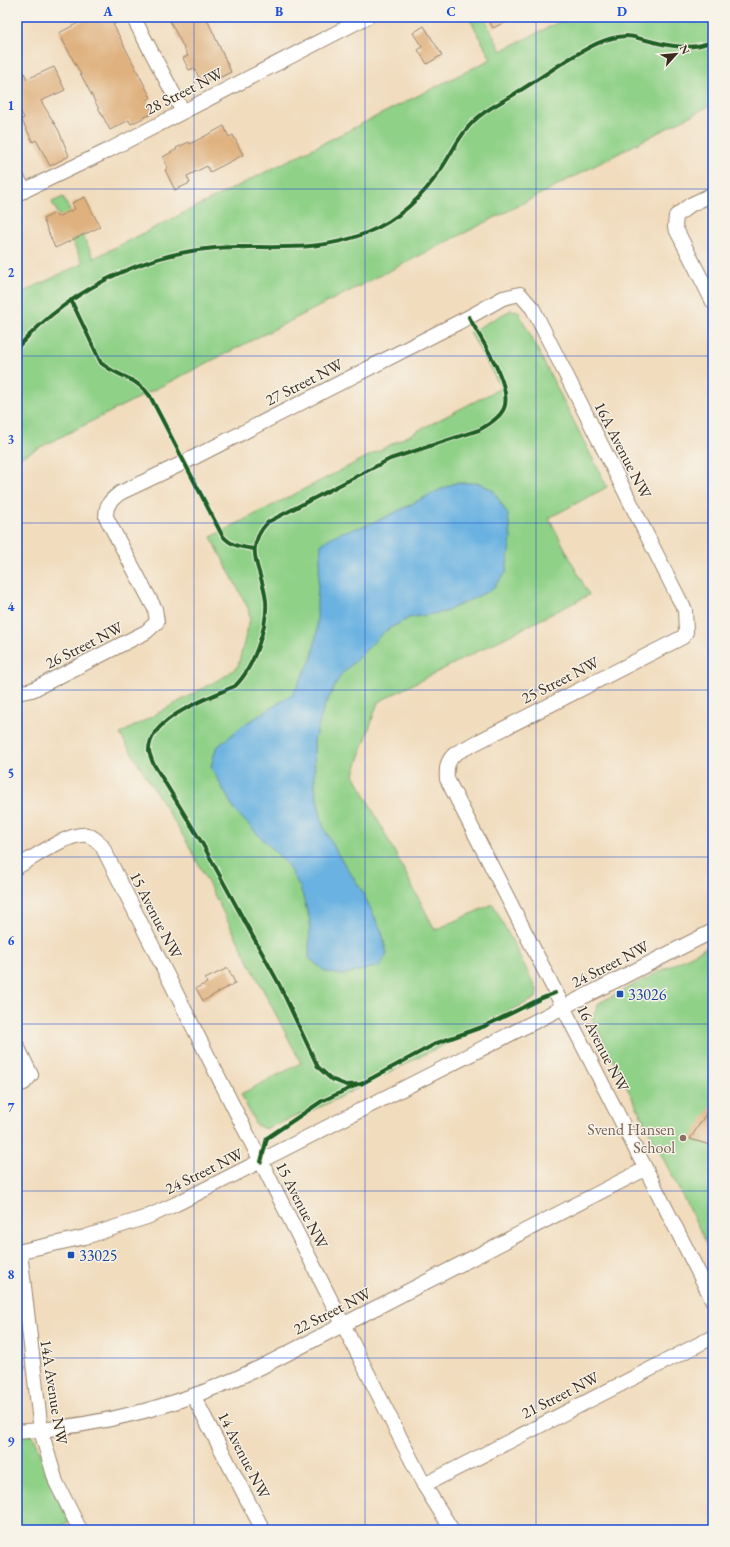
<svg xmlns="http://www.w3.org/2000/svg" width="730" height="1547" font-family="'EB Garamond',serif">
<style>
.green{fill:#90d188;stroke:#667e53}
.water{fill:#6ab2e1;stroke:#526e80}
.building{fill:#dfb17e}
.lines{fill:none;stroke-linecap:round;stroke-linejoin:round}
.minor-casing{stroke:#96836e;stroke-width:16}
.minor{stroke:#fff;stroke-width:14}
.cycleway-casing{stroke:#f7f3e8;stroke-width:6}
.cycleway{stroke:#1b5e20;stroke-width:4}
.grid{fill:none;stroke:#1d4ed8;stroke-width:1;stroke-opacity:0.55}
.transit-dot{fill:#1a4fb4;stroke:#f7f3e8;stroke-width:1.5}
.education-dot{fill:#8d6e63;stroke:#f7f3e8;stroke-width:1.5}
.labels{text-anchor:middle;dominant-baseline:central;stroke-width:3;stroke-linejoin:round;paint-order:stroke}
.street-label{font-size:16px;fill:#3b2a1e;stroke:#f7f3e8}
.transit-label{font-size:16px;fill:#164399;stroke:#f7f3e8;text-anchor:start}
.education-label{font-size:16px;fill:#785e54;stroke:#f7f3e8;text-anchor:end}
.neatline{fill:none;stroke:#1d4ed8;stroke-width:1.5}
.grid-label{font-size:13px;text-anchor:middle;font-weight:bold;fill:#1d4ed8}
</style>
<rect width="100%" height="100%" fill="#f7f3e8"/>
<filter id="ink" filterUnits="userSpaceOnUse"><feTurbulence type="fractalNoise" baseFrequency=".025" numOctaves="2"/><feDisplacementMap in="SourceGraphic" scale="8" xChannelSelector="R" yChannelSelector="G"/><feConvolveMatrix kernelMatrix="1 2 1 2 8 2 1 2 1" color-interpolation-filters="sRGB"/></filter>
<filter id="wash" filterUnits="userSpaceOnUse"><feTurbulence type="fractalNoise" baseFrequency=".012" numOctaves="4" result="noise"/><feDisplacementMap in="SourceGraphic" scale="16" xChannelSelector="R" yChannelSelector="G"/><feGaussianBlur stdDeviation="0.9" result="paint"/><feColorMatrix in="noise" values="0 0 0 0 0 0 0 0 0 0 0 0 0 0 0 0 0 1.4 0 .05"/><feComposite in="paint" operator="in"/></filter>
<g filter="url(#wash)">
<rect width="100%" height="100%" fill="#f1dcbd"/>
<g class="green">
<polygon points="469,17 484,17 501,51 569,17 713,17 713,104 508,211 17,459 17,295 83,263 52,202 63,197 94,258 491,59"/>
<polygon points="511,310 518,311 607,487 549,518 589,595 378,702 354,774 435,930 493,904 537,990 536,998 322,1106 265,1129 256,1125 241,1094 301,1063 188,844 120,734 227,675 238,666 250,619 248,608 211,537 501,388 470,332"/>
<polygon points="713,944 713,1256 592,1019 599,1003"/>
<polygon points="17,1435 32,1435 36,1441 51,1482 70,1521 54,1530 17,1530"/>
</g>
<path class="water" d="M455,483H479L493,490L508,515L511,539L506,573L491,590L445,612L409,618L385,631L340,676L324,707L314,741L315,788L323,826L339,856L361,889L382,932L387,954L380,966L342,975L326,972L309,958L310,921L300,887L286,863L235,811L211,767L216,748L242,726L293,694L312,658L317,631V600L321,545C337,529 358,530 377,521C404,509 428,494 455,483Z"/>
<g id="blocks">
<g class="building">
<polygon points="80,17 125,17 125,19 113,24 151,98 147,100 153,113 131,124 129,120 110,130 59,33 82,21"/>
<polygon points="168,17 206,17 231,72 213,81 212,77 202,83 194,68 189,70 183,58 188,56"/>
<polygon points="487,17 516,17 493,28"/>
<polygon points="424,26 442,55 427,64 418,50 422,47 413,33"/>
<polygon points="17,59 27,79 54,67 65,90 41,101 59,131 69,156 50,166 39,145 36,140 33,142 21,119 24,118 17,104"/>
<polygon points="224,126 229,137 233,135 243,155 210,172 207,166 187,176 190,183 175,190 165,170 168,168 163,157 177,149 176,148 189,142 190,144"/>
<polygon points="85,197 100,227 55,248 43,219 55,213 57,217 75,209 72,203"/>
<polygon points="228,968 235,983 203,1001 196,988 207,983 205,979"/>
<polygon points="713,1103 713,1146 690,1139"/>
</g>
</g>
</g>
<g filter="url(#ink)">
<use href="#blocks" fill-opacity="0" stroke="#96836e" stroke-width="1"/>
<g class="lines">
<g class="minor-casing">
<g id="minor">
<polyline points="133,17 182,110"/>
<polyline points="17,177 24,191"/>
<polyline points="17,194 107,151 367,17"/>
<polyline points="713,194 690,205 676,216 675,227 713,302"/>
<path d="M17,688L22,692L32,690L146,632L157,622L155,609L106,517C106,504 110,501 120,493L183,463L469,317L503,298L520,294L533,309L678,597L685,610L686,632L683,637L456,753C447,760 446,768 447,779L713,1301"/>
<path d="M17,867C33,858 69,832 87,835C93,837 98,841 102,846L424,1485L452,1530"/>
<polyline points="17,1046 31,1075 24,1083 17,1085"/>
<polyline points="17,1252 85,1237 147,1217 176,1204 713,931"/>
<polyline points="20,1252 41,1431 56,1482 80,1530"/>
<polyline points="194,1397 263,1530"/>
<path d="M17,1432C103,1426 185,1405 263,1366L645,1169"/>
<polyline points="424,1485 713,1337"/>
</g>
</g>
<use href="#minor" class="minor"/>
<g class="cycleway-casing">
<g id="cycleway">
<path d="M71,300L101,363C118,377 136,377 150,396L222,535C231,546 240,547 254,549"/>
<path d="M469,317C480,338 510,381 505,405C503,415 488,425 479,430L390,459L268,522C241,551 263,569 266,601C268,626 253,669 235,686C211,697 147,718 149,752C150,755 152,760 153,763L202,843L245,922L278,982L318,1067L331,1079L346,1085L361,1084L437,1043L485,1026L540,999L555,993"/>
<path d="M17,348C74,285 156,246 242,247C285,247 325,250 366,233C397,221 423,197 441,169C452,153 459,135 473,122C485,109 501,103 516,93C534,82 550,71 567,60C586,49 604,37 626,36C633,36 640,39 646,40C668,46 691,51 713,41"/>
<polyline points="261,1162 267,1138 322,1101 355,1086"/>
</g>
</g>
<use href="#cycleway" class="cycleway"/>
</g>
</g>
<path class="grid" d="M194,17V1530M365,17V1530M536,17V1530M17,189H713M17,356H713M17,523H713M17,690H713M17,857H713M17,1024H713M17,1191H713M17,1358H713"/>
<g class="transit-dot">
<rect x="616" y="990" width="8" height="8" rx="2"/>
<rect x="67" y="1251" width="8" height="8" rx="2"/>
</g>
<circle class="education-dot" cx="683" cy="1138" r="4"/>
<g class="labels">
<g class="street-label">
<text transform="translate(184 91) rotate(-27)">28 Street NW</text>
<text transform="translate(304 382) rotate(-27)">27 Street NW</text>
<text transform="translate(623 450) rotate(63)">16A Avenue NW</text>
<text transform="translate(84 645) rotate(-27)">26 Street NW</text>
<text transform="translate(560 680) rotate(-27)">25 Street NW</text>
<text transform="translate(156 915) rotate(63)">15 Avenue NW</text>
<text transform="translate(610 964) rotate(-27)">24 Street NW</text>
<text transform="translate(603 1048) rotate(63)">16 Avenue NW</text>
<text transform="translate(204 1171) rotate(-26)">24 Street NW</text>
<text transform="translate(302 1205) rotate(63)">15 Avenue NW</text>
<text transform="translate(332 1311) rotate(-27)">22 Street NW</text>
<text transform="translate(54 1392) rotate(81)">14A Avenue NW</text>
<text transform="translate(560 1395) rotate(-27)">21 Street NW</text>
<text transform="translate(244 1455) rotate(63)">14 Avenue NW</text>
</g>
<g class="transit-label">
<text x="628" y="994">33026</text>
<text x="79" y="1255">33025</text>
</g>
<g class="education-label">
<text x="675" y="1129">Svend Hansen<tspan x="675" dy="18">School</tspan></text>
</g>
</g>
<rect width="730" height="1547" fill="none" stroke="#f7f3e8" stroke-width="44"/>
<g transform="translate(676 54) rotate(63)" stroke="#f7f3e8" stroke-width="3" paint-order="stroke">
<path d="M0-3L7 15L0 10L-7 15Z" fill="#3b2a1e"/>
<text y="-6" font-size="11" font-weight="bold" text-anchor="middle" fill="#3b2a1e">N</text>
</g>
<rect x="22" y="22" width="686" height="1503" class="neatline"/>
<g class="grid-label">
<text x="108" y="16">A</text>
<text x="279" y="16">B</text>
<text x="451" y="16">C</text>
<text x="622" y="16">D</text>
<text x="11" y="110">1</text>
<text x="11" y="277">2</text>
<text x="11" y="444">3</text>
<text x="11" y="611">4</text>
<text x="11" y="778">5</text>
<text x="11" y="945">6</text>
<text x="11" y="1112">7</text>
<text x="11" y="1279">8</text>
<text x="11" y="1446">9</text>
</g>
</svg>
